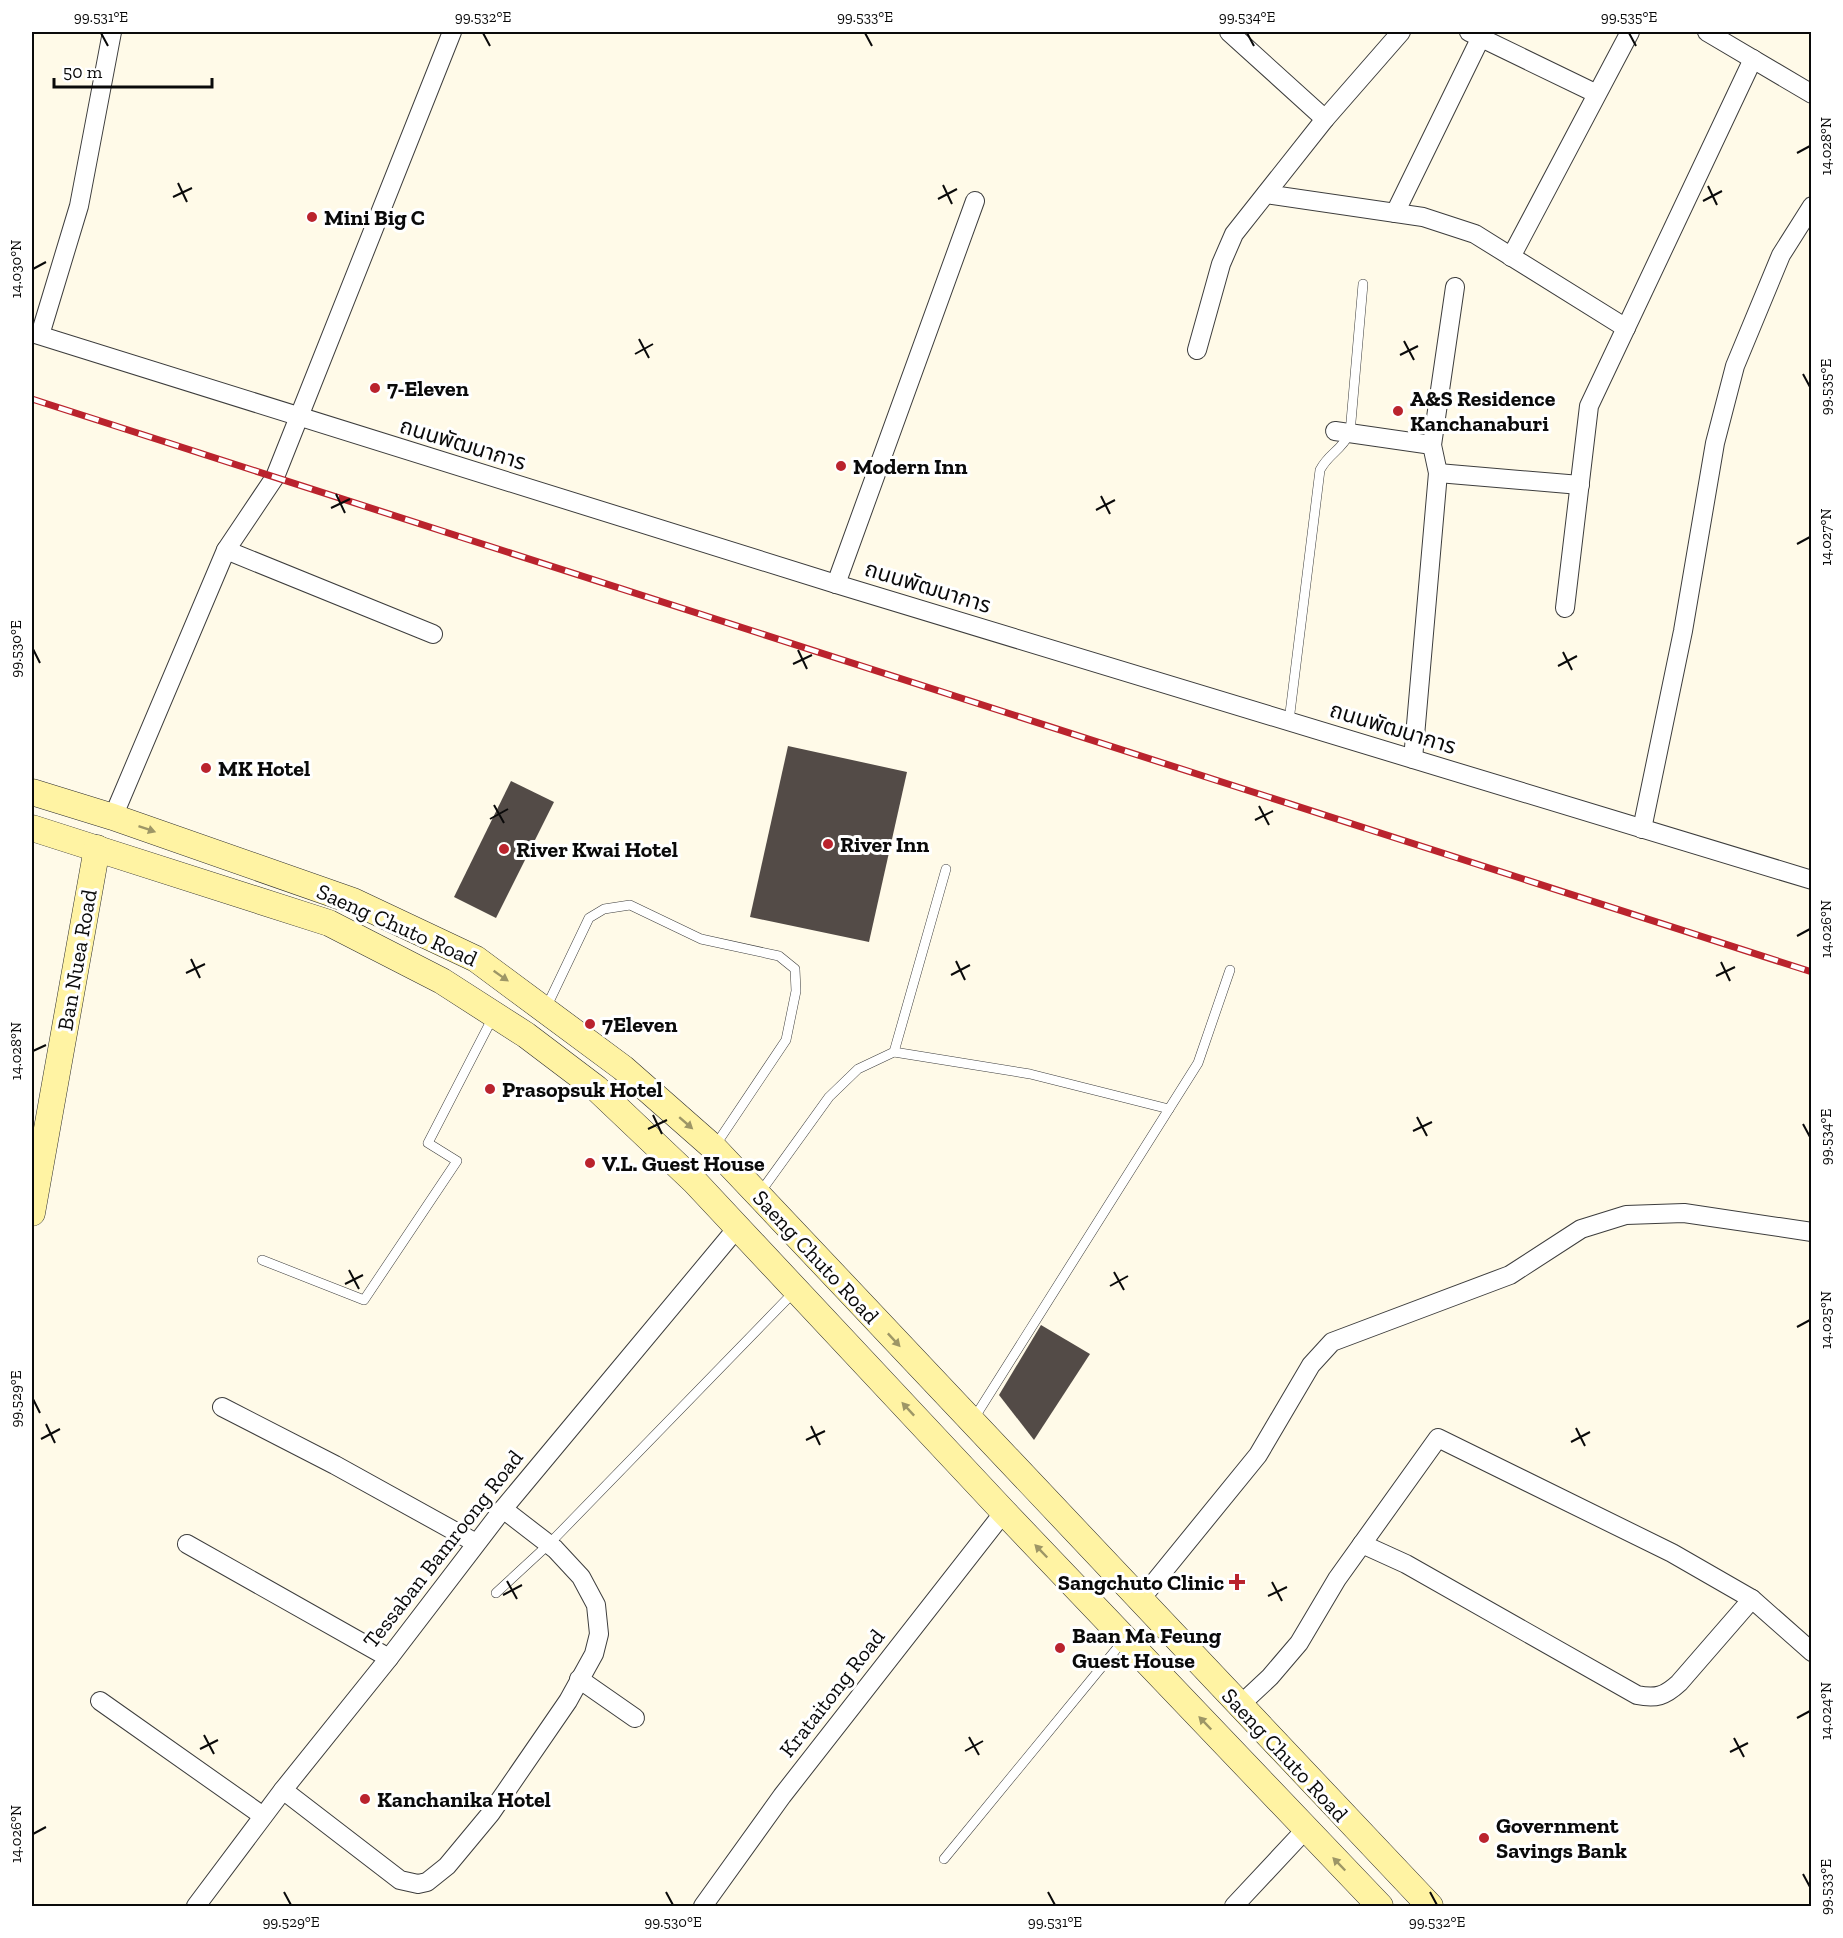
<svg xmlns="http://www.w3.org/2000/svg" width="1843" height="1938" font-family="'Zilla Slab','Noto Sans Thai',serif">
<style>
.building{fill:#534b47}
.lines{fill:none;stroke-linecap:round;stroke-linejoin:round}
.lane-casing{stroke:#3d3d3d;stroke-width:10}
.street-casing{stroke:#3d3d3d;stroke-width:20}
.secondary-casing{stroke:#2c2c2c;stroke-width:27}
.lane{stroke:#fff;stroke-width:9}
.street{stroke:#fff;stroke-width:18}
.secondary{stroke:#fff3a3;stroke-width:26}
.rail-casing{stroke:#ba232d;stroke-width:7}
.rail{stroke:#fff;stroke-width:4.5;stroke-dasharray:14;stroke-linecap:butt}
.oneway{fill:#9d9666}
.ticks{fill:none;stroke:#0a0a0a;stroke-width:2}
.poi-dot{fill:#ba232d;stroke:#fff;stroke-width:2}
.labels{text-anchor:middle;dominant-baseline:central;stroke-width:6;stroke-linejoin:round;paint-order:stroke}
.poi-label{font-size:22px;font-weight:bold;fill:#0a0a0a;stroke:#fff;text-anchor:start}
.street-label{font-size:22px;fill:#0a0a0a;stroke:#fff}
.neatline{fill:none;stroke:#0a0a0a;stroke-width:2}
.ticks-label{font-size:15px;text-anchor:middle;fill:#0a0a0a}
</style>
<rect width="100%" height="100%" fill="#fffae8"/>
<g class="building">
<polygon points="788,746 907,772 869,942 750,917"/>
<polygon points="511,781 554,802 496,918 454,897"/>
<polygon points="1041,1325 1090,1354 1034,1440 999,1395"/>
</g>
<g class="lines">
<g class="lane-casing">
<g id="lane">
<path d="M1289,721L1320,470C1329,453 1340,452 1350,433L1363,284"/>
<polyline points="546,1008 589,918 604,909 630,905 701,939 779,956 795,969 796,991 786,1040 715,1146"/>
<polyline points="894,1052 946,869"/>
<polyline points="759,1194 829,1097 858,1069 894,1052 1030,1074 1169,1109"/>
<polyline points="262,1260 364,1300 457,1161 428,1143 493,1017"/>
<polyline points="973,1420 1198,1063 1230,970"/>
<polyline points="496,1593 549,1544 794,1292"/>
<polyline points="944,1859 1123,1641"/>
</g>
</g>
<g class="street-casing">
<g id="street">
<polyline points="1229,32 1325,119"/>
<polyline points="1469,32 1595,93"/>
<polyline points="1707,32 1812,94"/>
<polyline points="1266,194 1423,217 1475,234 1626,328"/>
<polyline points="1395,213 1481,37"/>
<polyline points="1511,257 1630,32"/>
<polyline points="32,333 836,584 1812,880"/>
<polyline points="40,335 79,206 112,32"/>
<polyline points="1197,350 1221,264 1234,234 1325,119 1401,32"/>
<polyline points="1335,431 1432,445"/>
<polyline points="1438,473 1580,485"/>
<polyline points="226,550 433,634"/>
<polyline points="836,584 975,201"/>
<polyline points="1565,608 1589,406 1753,59"/>
<polyline points="1413,759 1438,473 1432,445 1455,287"/>
<polyline points="113,817 226,550 275,477 452,32"/>
<polyline points="1642,829 1683,631 1715,443 1735,366 1781,255 1812,206"/>
<polyline points="222,1407 335,1465 476,1543"/>
<polyline points="187,1544 389,1658"/>
<path d="M1362,1544L1406,1564L1637,1695C1656,1699 1665,1696 1679,1683L1752,1599"/>
<polyline points="1140,1600 1258,1455 1311,1365 1332,1342 1510,1275 1581,1229 1626,1215 1684,1213 1812,1232"/>
<polyline points="579,1679 635,1718"/>
<polyline points="100,1701 263,1816"/>
<polyline points="1239,1706 1270,1677 1299,1643 1337,1579 1438,1438 1672,1553 1752,1599 1812,1652"/>
<polyline points="283,1790 400,1880 418,1884 427,1882 447,1866 491,1813 568,1701 594,1654 599,1634 596,1605 581,1577 555,1549 503,1509"/>
<polyline points="196,1906 283,1790 389,1658 503,1509 737,1228"/>
<polyline points="703,1906 782,1796 1004,1512"/>
<polyline points="1234,1906 1306,1829"/>
</g>
</g>
<g class="secondary-casing">
<g id="secondary">
<polyline points="32,792 113,817 353,901 476,959 623,1068 714,1148 1430,1906"/>
<polyline points="32,828 329,923 442,981 526,1035 596,1088 695,1182 1004,1512 1380,1906"/>
<polyline points="32,1213 97,848"/>
</g>
</g>
<use href="#lane" class="lane"/>
<use href="#street" class="street"/>
<use href="#secondary" class="secondary"/>
<g class="rail-casing">
<polyline id="rail" points="32,399 1812,972"/>
</g>
<use href="#rail" class="rail"/>
</g>
<defs><path id="oneway-solid" d="M-6-.8H1V-3.2L6.5 0L1 3.2V.8H-6Z" transform="scale(1.5)"/></defs>
<g class="oneway">
<use href="#oneway-solid" transform="translate(147 829) rotate(19)"/>
<use href="#oneway-solid" transform="translate(501 976) rotate(35)"/>
<use href="#oneway-solid" transform="translate(686 1123) rotate(41)"/>
<use href="#oneway-solid" transform="translate(894 1340) rotate(47)"/>
<use href="#oneway-solid" transform="translate(908 1409) rotate(-133)"/>
<use href="#oneway-solid" transform="translate(1041 1551) rotate(-134)"/>
<use href="#oneway-solid" transform="translate(1205 1723) rotate(-134)"/>
<use href="#oneway-solid" transform="translate(1339 1864) rotate(-134)"/>
</g>
<path class="ticks" d="M101,33L108,46M483,33L490,46M865,33L872,46M1247,33L1254,46M1629,33L1636,46M1797,153L1810,146M178,183L187,202M943,185L952,204M1708,186L1717,205M173,197L192,188M938,199L957,189M1703,201L1722,191M33,269L46,262M639,339L649,358M1404,341L1414,360M635,354L653,344M1400,355L1418,346M1803,374L1810,387M336,494L345,513M1101,496L1110,514M331,508L350,499M1096,510L1115,500M1797,544L1810,537M33,649L40,663M798,650L807,669M1563,652L1572,670M793,664L812,655M1558,666L1577,656M494,805L504,823M1259,806L1269,825M490,819L508,809M1255,820L1273,811M1797,936L1810,929M191,959L200,978M956,961L965,980M1721,962L1730,981M186,973L205,964M951,975L970,965M1716,976L1735,967M33,1051L46,1045M653,1115L662,1134M1417,1117L1427,1136M1803,1124L1810,1137M648,1129L667,1120M1413,1131L1432,1122M349,1270L359,1289M1114,1272L1124,1290M345,1284L363,1275M1110,1286L1128,1276M1797,1327L1810,1320M33,1399L40,1413M46,1424L55,1443M811,1426L820,1445M1576,1428L1585,1446M41,1439L60,1429M806,1440L825,1431M1571,1442L1590,1432M507,1581L517,1599M1272,1582L1282,1601M503,1595L522,1585M1268,1596L1287,1587M1797,1718L1810,1711M204,1735L214,1754M969,1737L979,1755M1734,1738L1744,1757M200,1749L218,1740M965,1751L983,1741M1730,1752L1748,1743M33,1834L46,1827M1803,1874L1810,1887M284,1892L291,1905M666,1892L673,1905M1048,1892L1055,1905M1430,1892L1437,1905"/>
<g class="poi-dot">
<circle cx="312" cy="217" r="6"/>
<circle cx="375" cy="388" r="6"/>
<circle cx="1398" cy="411" r="6"/>
<circle cx="841" cy="466" r="6"/>
<circle cx="206" cy="768" r="6"/>
<circle cx="828" cy="844" r="6"/>
<circle cx="504" cy="849" r="6"/>
<circle cx="590" cy="1024" r="6"/>
<circle cx="490" cy="1089" r="6"/>
<circle cx="590" cy="1163" r="6"/>
<path d="M1234 1573h6v6h6v6h-6v6h-6v-6h-6v-6h6z"/>
<circle cx="1060" cy="1648" r="6"/>
<circle cx="365" cy="1799" r="6"/>
<circle cx="1484" cy="1838" r="6"/>
</g>
<g class="labels">
<g class="poi-label">
<text x="324" y="217">Mini Big C</text>
<text x="387" y="388">7-Eleven</text>
<text x="1410" y="398">A&amp;S Residence<tspan x="1410" dy="25">Kanchanaburi</tspan></text>
<text x="853" y="466">Modern Inn</text>
<text x="218" y="768">MK Hotel</text>
<text x="840" y="844">River Inn</text>
<text x="516" y="849">River Kwai Hotel</text>
<text x="602" y="1024">7Eleven</text>
<text x="502" y="1089">Prasopsuk Hotel</text>
<text x="602" y="1163">V.L. Guest House</text>
<text x="1224" y="1582" text-anchor="end">Sangchuto Clinic</text>
<text x="1072" y="1635">Baan Ma Feung<tspan x="1072" dy="25">Guest House</tspan></text>
<text x="377" y="1799">Kanchanika Hotel</text>
<text x="1496" y="1825">Government<tspan x="1496" dy="25">Savings Bank</tspan></text>
</g>
<g class="street-label">
<text transform="translate(463 444) rotate(17)">ถนนพัฒนาการ</text>
<text transform="translate(928 587) rotate(17)">ถนนพัฒนาการ</text>
<text transform="translate(1393 728) rotate(17)">ถนนพัฒนาการ</text>
<text transform="translate(397 925) rotate(24)">Saeng Chuto Road</text>
<text transform="translate(77 960) rotate(-80)">Ban Nuea Road</text>
<text transform="translate(816 1257) rotate(47)">Saeng Chuto Road</text>
<text transform="translate(443 1549) rotate(-52)">Tessaban Bamroong Road</text>
<text transform="translate(832 1693) rotate(-52)">Krataitong Road</text>
<text transform="translate(1285 1755) rotate(47)">Saeng Chuto Road</text>
</g>
</g>
<rect width="1843" height="1938" fill="none" stroke="#ffffff" stroke-width="66"/>
<path d="M54 78v9h158v-9" fill="none" stroke="#0a0a0a" stroke-width="3"/>
<text x="63" y="78" font-size="18" fill="#0a0a0a" stroke="#ffffff" stroke-width="4.5" paint-order="stroke">50 m</text>
<rect x="33" y="33" width="1777" height="1872" class="neatline"/>
<g class="ticks-label">
<text x="101" y="22">99.531°E</text>
<text x="483" y="22">99.532°E</text>
<text x="865" y="22">99.533°E</text>
<text x="1247" y="22">99.534°E</text>
<text x="1629" y="22">99.535°E</text>
<text transform="translate(1826 146) rotate(-90)" y="5">14.028°N</text>
<text transform="translate(16 269) rotate(-90)" y="5">14.030°N</text>
<text transform="translate(1826 387) rotate(-90)" y="5">99.535°E</text>
<text transform="translate(1826 537) rotate(-90)" y="5">14.027°N</text>
<text transform="translate(16 649) rotate(-90)" y="5">99.530°E</text>
<text transform="translate(1826 929) rotate(-90)" y="5">14.026°N</text>
<text transform="translate(16 1051) rotate(-90)" y="5">14.028°N</text>
<text transform="translate(1826 1137) rotate(-90)" y="5">99.534°E</text>
<text transform="translate(1826 1320) rotate(-90)" y="5">14.025°N</text>
<text transform="translate(16 1399) rotate(-90)" y="5">99.529°E</text>
<text transform="translate(1826 1711) rotate(-90)" y="5">14.024°N</text>
<text transform="translate(16 1834) rotate(-90)" y="5">14.026°N</text>
<text transform="translate(1826 1887) rotate(-90)" y="5">99.533°E</text>
<text x="291" y="1927">99.529°E</text>
<text x="673" y="1927">99.530°E</text>
<text x="1055" y="1927">99.531°E</text>
<text x="1437" y="1927">99.532°E</text>
</g>
</svg>
